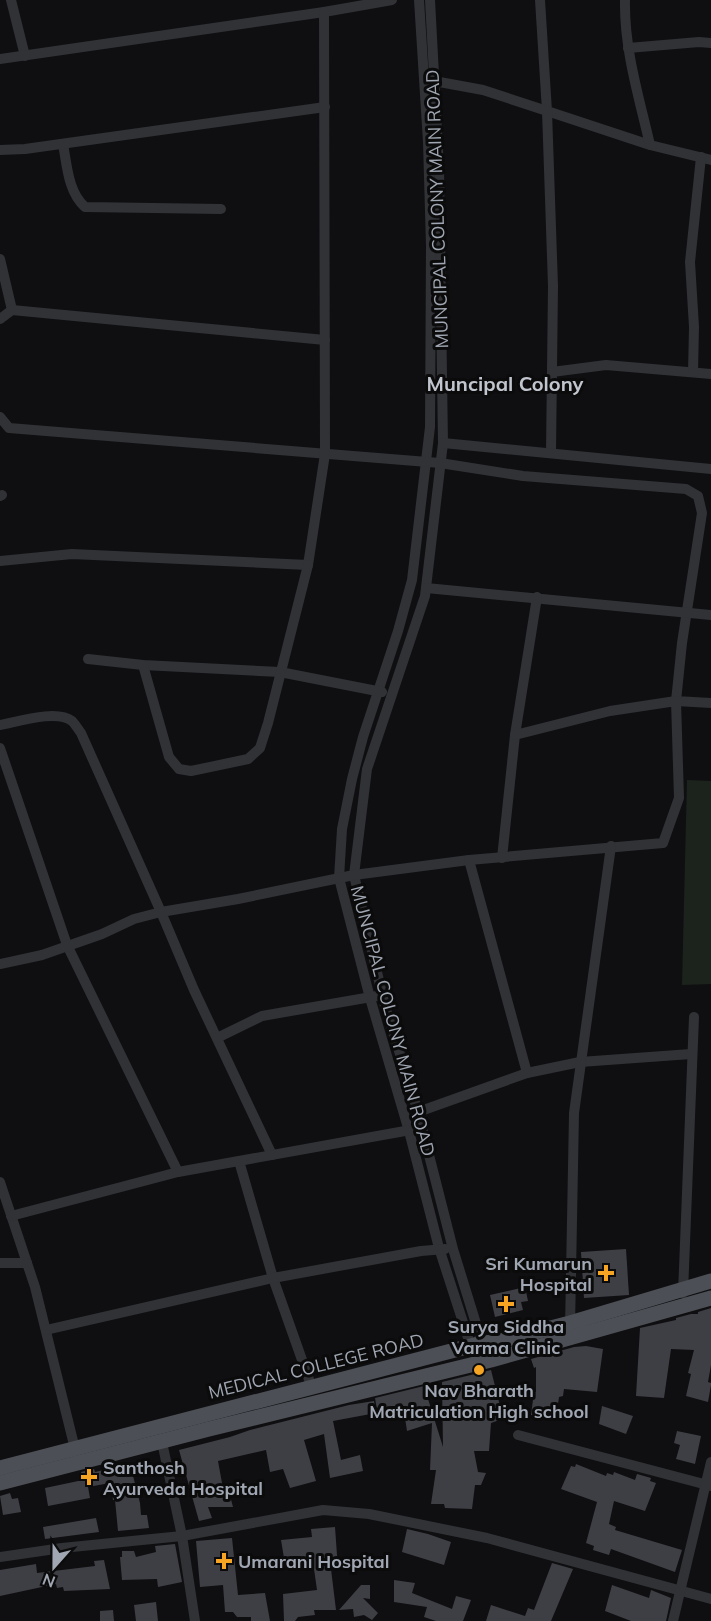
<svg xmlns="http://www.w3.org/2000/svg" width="711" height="1621" font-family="Mulish,sans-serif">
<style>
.green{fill:#1c231c}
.building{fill:#3e3f44}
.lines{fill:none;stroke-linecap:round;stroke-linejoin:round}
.street{stroke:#303236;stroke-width:10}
.primary{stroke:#4c4f55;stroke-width:15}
.poi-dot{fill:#f5a423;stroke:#0b0b0c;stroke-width:2}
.labels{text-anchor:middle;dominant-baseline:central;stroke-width:6;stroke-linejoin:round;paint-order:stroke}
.street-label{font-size:18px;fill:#a0a7b2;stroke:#0b0b0c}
.poi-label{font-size:18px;font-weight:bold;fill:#a0a7b2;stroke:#0b0b0c}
.neighbourhood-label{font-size:20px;font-weight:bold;fill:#c1c5ce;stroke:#0b0b0c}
</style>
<rect width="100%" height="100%" fill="#0f0f11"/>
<polygon class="green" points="687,780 711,781 711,984 682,985"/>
<g class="building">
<polygon points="626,1249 629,1295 584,1298 581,1252"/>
<polygon points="525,1287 528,1301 521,1302 523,1310 495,1317 490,1295"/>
<polygon points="711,1308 711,1365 708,1382 711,1383 711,1385 708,1402 686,1396 691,1374 688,1373 694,1350 671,1349 664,1398 636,1396 640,1328 676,1320 676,1318 691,1314 698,1314 698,1312"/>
<polygon points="586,1346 603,1349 597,1392 564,1389 563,1396 559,1397 556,1418 531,1415 534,1392 536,1392 536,1367 534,1368 531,1359 574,1347"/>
<polygon points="491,1370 500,1406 506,1404 511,1416 491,1423 489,1451 474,1451 478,1472 486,1473 481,1485 475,1485 472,1509 445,1508 444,1504 431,1504 436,1470 430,1470 432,1423 407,1431 403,1405 377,1410 375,1398 424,1386 443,1447 442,1382"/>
<polygon points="374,1401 376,1413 333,1421 341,1460 360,1455 363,1471 330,1478 324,1434 304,1440 316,1481 290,1488 283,1469 270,1472 266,1450 218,1461 224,1494 229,1492 233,1507 208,1507 212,1518 199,1521 179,1450 230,1437 250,1430 349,1405"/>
<polygon points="602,1406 633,1416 626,1434 599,1424"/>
<polygon points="677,1431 701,1436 695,1464 676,1459 680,1445 674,1443"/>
<polygon points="130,1464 140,1503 141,1515 147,1515 149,1528 118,1531 115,1500 113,1500 110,1483 88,1487 90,1498 48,1506 45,1488 83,1480 81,1472 94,1469 95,1472"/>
<polygon points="576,1464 606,1476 607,1473 613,1475 614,1472 635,1480 637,1474 651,1478 650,1481 656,1483 645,1511 614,1501 609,1524 616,1527 615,1530 682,1550 675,1572 611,1549 609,1555 593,1550 594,1546 586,1543 597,1502 561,1489 571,1466 575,1467"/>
<polygon points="10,1493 12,1499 18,1498 21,1512 3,1515 0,1496"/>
<polygon points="96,1518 99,1532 45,1539 43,1527"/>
<polygon points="335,1527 338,1569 331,1569 336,1610 314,1610 315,1615 298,1617 295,1621 284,1621 283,1594 317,1590 313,1562 285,1564 281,1540 312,1537 311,1529"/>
<polygon points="407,1529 428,1534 451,1542 444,1565 402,1552"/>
<polygon points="232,1538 238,1595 265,1593 270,1621 251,1621 251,1617 237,1617 233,1612 225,1612 223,1585 200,1587 196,1541"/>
<polygon points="175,1544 182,1582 158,1587 157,1579 122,1580 120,1557 122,1557 122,1551 134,1551 136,1557 156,1552 155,1546"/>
<polygon points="104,1560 110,1589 64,1591 63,1587 57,1588 56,1584 0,1596 0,1570 36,1564 37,1573 95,1566 94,1561"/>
<polygon points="552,1563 573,1569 551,1621 486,1621 491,1605 525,1616 528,1608 534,1610"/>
<polygon points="394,1580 415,1583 412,1593 452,1609 456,1596 471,1600 463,1621 436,1621 424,1617 427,1607 394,1602"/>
<polygon points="361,1585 370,1585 370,1599 363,1598 378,1613 372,1620 364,1615 354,1617 353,1609 339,1610"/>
<polygon points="612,1585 649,1598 651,1590 671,1598 666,1621 631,1621 605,1611"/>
<polygon points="156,1602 158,1621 136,1621 134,1605"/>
<polygon points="113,1610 114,1621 100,1621 100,1611"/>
</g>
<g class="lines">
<g class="street">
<polyline points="11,0 25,56"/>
<polyline points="419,0 428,142 431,246 430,427 412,580 398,631 363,737 352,779 342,829 339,878 370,998 409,1131 439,1248 471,1347"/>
<polyline points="430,0 439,168 443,443 425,596 367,769 354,875 385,1006 418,1112 453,1249 482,1343 491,1360"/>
<polyline points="540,0 547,111 650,145"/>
<path d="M625,0C624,49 639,97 650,145L711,160"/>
<polyline points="628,48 699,42 711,43"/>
<polyline points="0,59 324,12 392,0"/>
<polyline points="434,81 483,90 547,111 553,286 551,452"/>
<path d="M63,144C67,165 68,192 85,207L221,209"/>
<polyline points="0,150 25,149 325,107"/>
<polyline points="0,259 12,310"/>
<polyline points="0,319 12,310 325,340"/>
<polyline points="552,372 606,365 711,374"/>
<polyline points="693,372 694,327 690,262 701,157"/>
<polyline points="0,417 9,428 440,463 523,476 686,489 698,496 702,513 682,643 676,701 711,703"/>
<polyline points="443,443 711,469"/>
<polyline points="0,496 2,495"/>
<polyline points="0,561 72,554 308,565 325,454 324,12"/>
<polyline points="426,588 711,615"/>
<polyline points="88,659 143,665 280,672 382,692"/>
<polyline points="143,665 169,757 179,769 191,771 248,759 260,748 268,723 308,565"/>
<path d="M0,725C17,722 57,709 72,721C75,724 78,729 81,733L161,912L194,990L272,1155"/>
<polyline points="0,748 67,945 178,1172"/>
<polyline points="502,858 515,735 537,597"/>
<polyline points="0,964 42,955 102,934 134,919 161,912 238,899 354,875 469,860 663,843 679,798 676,701 610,711 515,735"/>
<polyline points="217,1038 262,1016 377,996"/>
<polyline points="527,1073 580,1062 691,1054"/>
<polyline points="418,1112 527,1073 469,860"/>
<polyline points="239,1161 273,1278 312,1388"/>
<polyline points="0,1182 35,1287 76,1453"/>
<polyline points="11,1216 178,1172 416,1129"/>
<polyline points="0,1263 27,1263"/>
<polyline points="683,1293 694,1017"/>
<polyline points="570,1328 574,1113 611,846"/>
<polyline points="46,1330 273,1278 421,1251 445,1249"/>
<polyline points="518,1435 711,1486"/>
<polyline points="162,1442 182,1536 195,1621"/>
<polyline points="0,1557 62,1548 182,1536 323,1510 369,1514 487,1538 711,1599"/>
<polyline points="673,1621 711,1462"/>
</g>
<g class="primary">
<polyline points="0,1468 482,1343 496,1342 570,1323 711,1281"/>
<polyline points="0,1483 209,1429 491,1360 711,1298"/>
</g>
</g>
<g class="poi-dot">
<path d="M603 1264h6v6h6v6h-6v6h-6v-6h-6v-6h6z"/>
<path d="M503 1295h6v6h6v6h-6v6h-6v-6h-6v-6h6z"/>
<circle cx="479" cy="1370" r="6"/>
<path d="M86 1468h6v6h6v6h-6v6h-6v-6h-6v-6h6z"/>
<path d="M221 1552h6v6h6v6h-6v6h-6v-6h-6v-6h6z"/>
</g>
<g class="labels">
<g class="street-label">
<text transform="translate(437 209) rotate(-92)">MUNCIPAL COLONY MAIN ROAD</text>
<text transform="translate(393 1021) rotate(75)">MUNCIPAL COLONY MAIN ROAD</text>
<text transform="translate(316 1366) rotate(-14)">MEDICAL COLLEGE ROAD</text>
</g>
<g class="poi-label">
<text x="592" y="1263" text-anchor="end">Sri Kumarun<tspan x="592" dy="21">Hospital</tspan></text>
<text x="506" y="1326">Surya Siddha<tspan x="506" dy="21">Varma Clinic</tspan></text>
<text x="479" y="1390">Nav Bharath<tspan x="479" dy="21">Matriculation High school</tspan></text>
<text x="103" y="1467" text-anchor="start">Santhosh<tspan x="103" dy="21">Ayurveda Hospital</tspan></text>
<text x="238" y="1561" text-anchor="start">Umarani Hospital</text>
</g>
<g class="neighbourhood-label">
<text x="505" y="383">Muncipal Colony</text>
</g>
</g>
<g transform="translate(54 1567) rotate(201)" stroke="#0b0b0c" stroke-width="4.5" paint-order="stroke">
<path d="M0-4.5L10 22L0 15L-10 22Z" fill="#a0a7b2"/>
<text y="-9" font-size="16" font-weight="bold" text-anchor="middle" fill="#a0a7b2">N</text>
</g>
</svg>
